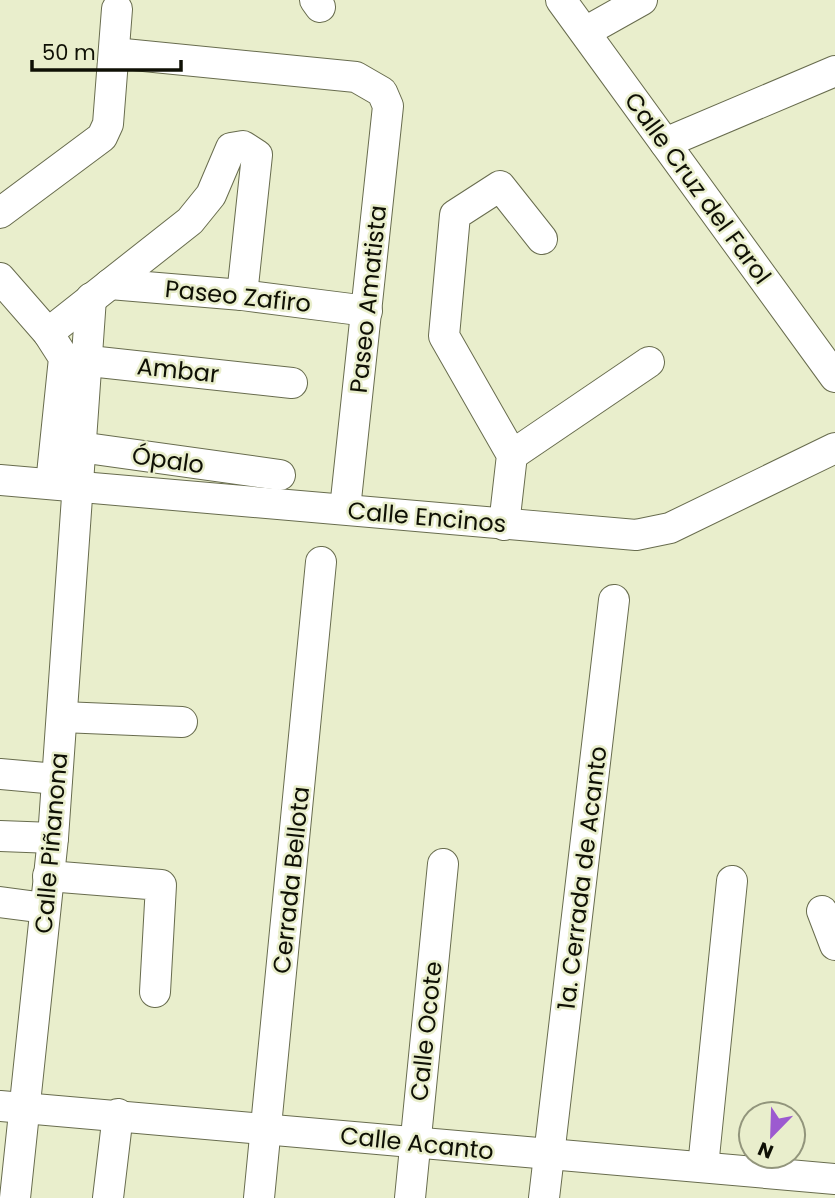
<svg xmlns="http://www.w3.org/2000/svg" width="835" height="1198" font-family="Poppins,sans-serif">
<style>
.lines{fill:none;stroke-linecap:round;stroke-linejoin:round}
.minor-casing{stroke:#686c4e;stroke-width:32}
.minor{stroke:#fff;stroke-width:30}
.labels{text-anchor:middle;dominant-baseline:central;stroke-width:5;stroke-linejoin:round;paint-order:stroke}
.street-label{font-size:24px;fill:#0f1005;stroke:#e9eecc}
</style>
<rect width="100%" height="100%" fill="#e9eecc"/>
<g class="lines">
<g class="minor-casing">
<g id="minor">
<polyline points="315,0 320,7"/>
<polyline points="561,0 835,377"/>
<polyline points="585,32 642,0"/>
<polyline points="114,53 356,77 382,92 388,106 345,509"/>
<polyline points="665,143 835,71"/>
<polyline points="0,213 102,137 108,124 117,9"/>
<polyline points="0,278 48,333 64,358 51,484"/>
<polyline points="110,284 242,295 367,311"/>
<polyline points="48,333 190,221 211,195 231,148 243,146 257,155 242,295"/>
<polyline points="71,359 292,383"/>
<polyline points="65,445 280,475"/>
<polyline points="512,455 649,362"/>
<polyline points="0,480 636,535 670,528 835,448"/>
<polyline points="504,525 512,455 444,336 455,215 500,186 542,239"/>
<polyline points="62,717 182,722"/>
<polyline points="0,774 57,779"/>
<polyline points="0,836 53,838"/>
<polyline points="48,876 161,885 155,992"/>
<polyline points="0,902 45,908"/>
<polyline points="822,911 835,945"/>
<polyline points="0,1106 835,1179"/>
<polyline points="703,1167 732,881"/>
<polyline points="15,1198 53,838 91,298"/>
<polyline points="108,1198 118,1114"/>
<polyline points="259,1198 321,562"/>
<polyline points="410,1198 443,864"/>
<polyline points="544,1198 614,600"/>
</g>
</g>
<use href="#minor" class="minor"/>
</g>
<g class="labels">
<g class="street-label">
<text transform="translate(698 188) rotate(54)">Calle Cruz del Farol</text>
<text transform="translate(238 296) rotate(6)">Paseo Zafiro</text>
<text transform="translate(368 299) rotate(-84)">Paseo Amatista</text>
<text transform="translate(178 370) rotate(6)">Ambar</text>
<text transform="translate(168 460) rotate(8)">Ópalo</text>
<text transform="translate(427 517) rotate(5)">Calle Encinos</text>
<text transform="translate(51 843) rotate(-85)">Calle Piñanona</text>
<text transform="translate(582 878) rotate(-83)">1a. Cerrada de Acanto</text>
<text transform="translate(291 880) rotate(-84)">Cerrada Bellota</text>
<text transform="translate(426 1031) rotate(-84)">Calle Ocote</text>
<text transform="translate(417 1143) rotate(6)">Calle Acanto</text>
</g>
</g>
<g transform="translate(772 1135) rotate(203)"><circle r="33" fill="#e9eecc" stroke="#92957c" stroke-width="2"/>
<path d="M0-5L12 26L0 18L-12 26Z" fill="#9c5ad0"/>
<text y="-10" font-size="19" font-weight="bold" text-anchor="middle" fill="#0f1005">N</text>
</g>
<path d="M32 60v10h149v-10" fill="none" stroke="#0f1005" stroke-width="3.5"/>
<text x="42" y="60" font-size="21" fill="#0f1005" stroke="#e9eecc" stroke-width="5" paint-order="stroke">50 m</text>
</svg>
